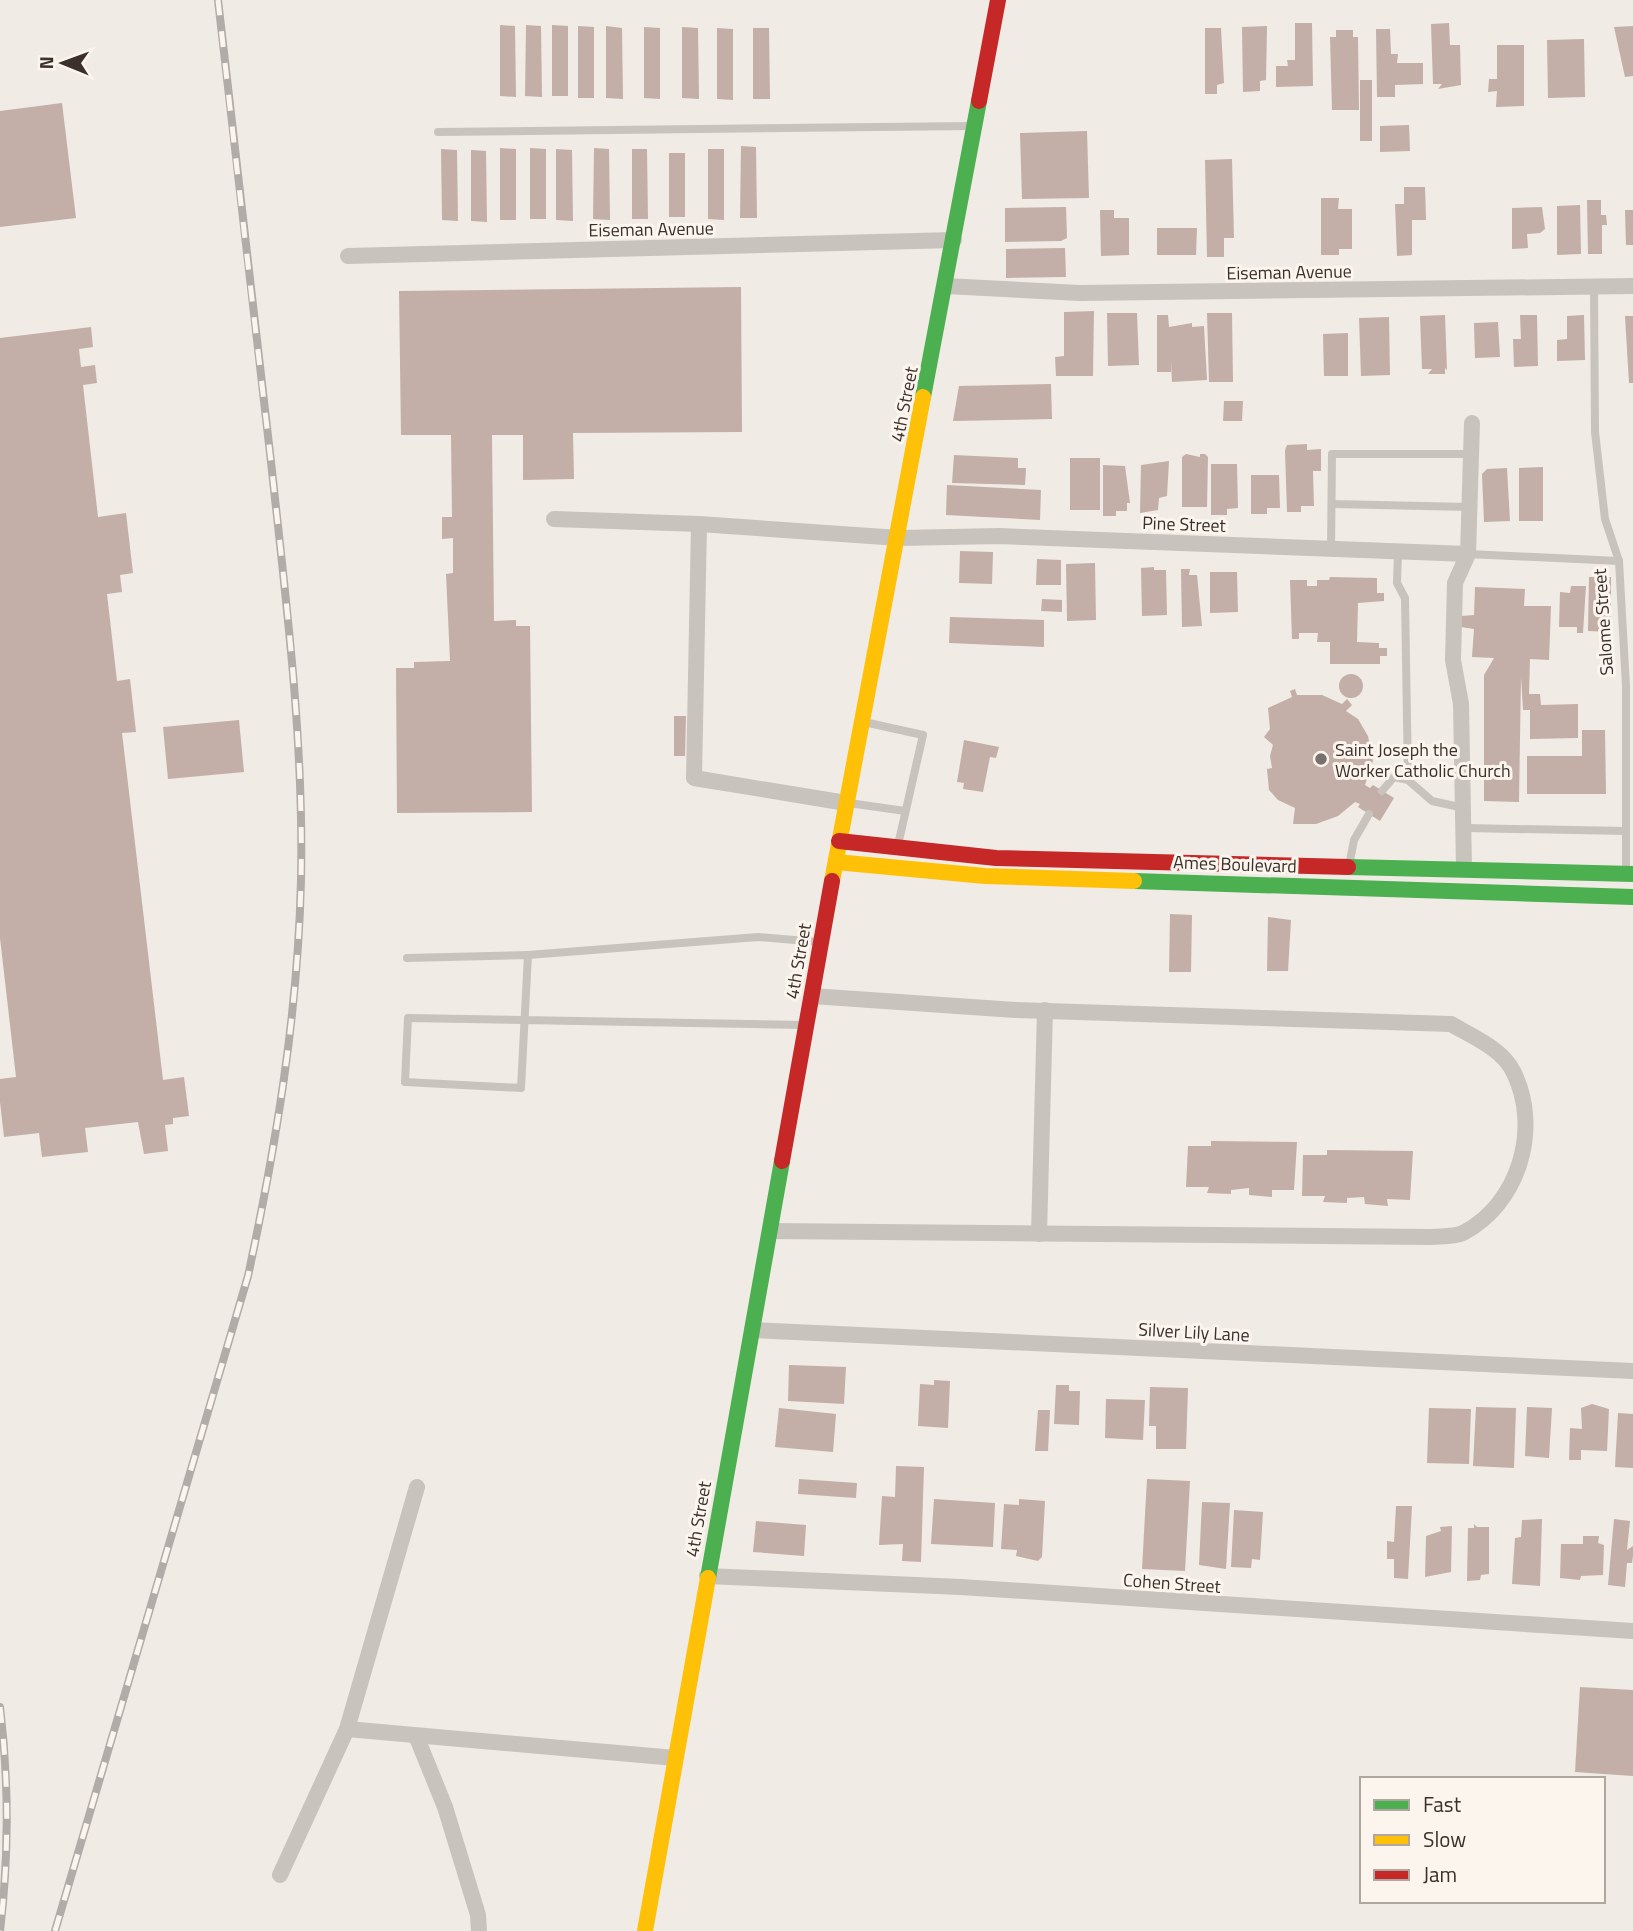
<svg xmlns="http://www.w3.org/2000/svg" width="1633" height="1931" font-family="'Titillium Web',sans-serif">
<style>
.building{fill:#c3afa7}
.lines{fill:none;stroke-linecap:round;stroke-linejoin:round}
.lane{stroke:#c9c3be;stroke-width:8}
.street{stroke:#c9c3be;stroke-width:16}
.fast{stroke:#4caf50;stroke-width:16}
.slow{stroke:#ffc107;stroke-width:16}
.jam{stroke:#c62828;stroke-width:16}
.rail-casing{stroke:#b1aca8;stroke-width:8}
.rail{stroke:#fbf5ee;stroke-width:5;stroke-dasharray:16;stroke-linecap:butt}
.poi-dot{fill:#7a716c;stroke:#fbf5ee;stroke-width:2.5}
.labels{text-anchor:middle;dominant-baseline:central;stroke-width:6;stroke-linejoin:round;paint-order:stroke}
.street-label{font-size:18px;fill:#3b302b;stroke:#fbf5ee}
.poi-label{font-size:18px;fill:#3b302b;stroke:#fbf5ee;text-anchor:start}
</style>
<rect width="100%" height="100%" fill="#f0ebe5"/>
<g class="building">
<polygon points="1295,23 1312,23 1313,86 1276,87 1276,66 1288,66 1287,60 1295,60"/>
<polygon points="1449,23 1450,45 1460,45 1461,85 1438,89 1442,84 1433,84 1431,24"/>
<polygon points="500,25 515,26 516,97 500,96"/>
<polygon points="526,25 541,26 542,97 525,96"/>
<polygon points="552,25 568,26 568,96 552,96"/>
<polygon points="578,26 594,27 594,98 578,98"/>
<polygon points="606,26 622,28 623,99 606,98"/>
<polygon points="1267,26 1266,80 1260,81 1260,91 1243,92 1242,27"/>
<polygon points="1633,26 1633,76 1625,77 1614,27"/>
<polygon points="644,27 660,28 660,99 644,98"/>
<polygon points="682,27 698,28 699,99 682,98"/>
<polygon points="717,28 733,29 733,100 717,99"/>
<polygon points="753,28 769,28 770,99 753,99"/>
<polygon points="1205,28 1221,28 1224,83 1217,85 1217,94 1205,94"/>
<polygon points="1376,29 1390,29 1391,54 1398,54 1397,63 1423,63 1423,84 1395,85 1395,97 1377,97"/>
<polygon points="1336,30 1353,30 1353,37 1358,37 1359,110 1332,110 1330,37 1336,37"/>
<polygon points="1584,39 1585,97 1548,98 1547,40"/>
<polygon points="1497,45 1524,45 1524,106 1496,107 1497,91 1488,92 1489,79 1497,79"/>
<rect x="1360" y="80" width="12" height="61"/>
<polygon points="62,103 76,218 0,227 0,111"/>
<polygon points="1409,125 1410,151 1380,152 1380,126"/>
<polygon points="1087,131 1089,198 1022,199 1020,133"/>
<polygon points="741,146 756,147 757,218 740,218"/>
<polygon points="500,148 516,149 516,220 500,220"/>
<polygon points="530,148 546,149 546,219 530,219"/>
<polygon points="594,148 609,149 610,220 593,219"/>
<polygon points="441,149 457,150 458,221 442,220"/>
<polygon points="556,149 572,150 573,221 556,220"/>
<polygon points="632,149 647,149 648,219 632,219"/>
<polygon points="708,149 724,149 724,220 708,219"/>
<polygon points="471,150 486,151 487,222 471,221"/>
<rect x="669" y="153" width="16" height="64"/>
<polygon points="1232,159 1234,238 1224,238 1224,257 1207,257 1205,160"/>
<polygon points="1404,187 1425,187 1426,220 1412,220 1412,255 1397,256 1395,204 1404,204"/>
<polygon points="1321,198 1339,198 1338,209 1352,209 1352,249 1339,249 1339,255 1321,255"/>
<polygon points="1587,200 1601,200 1601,215 1606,215 1607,225 1602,225 1602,254 1588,254"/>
<polygon points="1580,205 1581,254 1557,255 1557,206"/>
<polygon points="1066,207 1067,238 1061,241 1005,242 1005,208"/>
<polygon points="1542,207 1545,229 1540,233 1527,234 1528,248 1512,249 1512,208"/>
<polygon points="1100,210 1114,210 1114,218 1129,218 1129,255 1101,256"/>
<polygon points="1625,210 1633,210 1633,245 1626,245"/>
<polygon points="1157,228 1197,228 1196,255 1157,255"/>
<polygon points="1065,248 1066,277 1006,278 1006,249"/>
<polygon points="741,287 742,432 573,433 574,479 523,480 523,435 492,435 494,621 516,620 516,626 530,626 532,812 397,813 396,668 414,668 414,662 450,661 446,574 453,573 453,538 442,539 442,517 452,517 451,435 401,435 399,291"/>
<polygon points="1094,311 1093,376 1056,376 1055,357 1064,356 1064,312"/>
<polygon points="1107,313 1137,313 1139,365 1108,366"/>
<polygon points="1207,313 1232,313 1233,382 1209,382"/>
<polygon points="1157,315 1168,315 1169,327 1192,323 1192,327 1204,326 1207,380 1172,382 1171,362 1171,372 1157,372"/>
<polygon points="1445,315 1447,370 1445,368 1445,374 1428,374 1432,369 1422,369 1420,316"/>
<polygon points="1520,315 1537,315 1538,366 1514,367 1513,339 1521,339"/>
<polygon points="1584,315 1585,360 1557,361 1557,340 1567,339 1567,316"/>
<polygon points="1625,316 1633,316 1633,383 1629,383"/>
<polygon points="1389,317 1390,375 1361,376 1359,318"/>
<polygon points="1498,322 1500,357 1475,358 1474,323"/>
<polygon points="91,327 93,347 79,349 81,367 95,365 97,383 83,385 98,517 126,513 133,573 120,575 122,592 107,594 117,681 130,679 136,732 122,733 163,1080 184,1077 189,1116 173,1118 173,1124 165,1125 168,1151 144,1154 138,1122 85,1128 88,1152 42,1157 39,1133 4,1137 0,1102 0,1079 16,1077 0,938 0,338"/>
<polygon points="1348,333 1348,376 1324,376 1323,334"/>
<polygon points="1051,384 1052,419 953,421 959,386"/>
<polygon points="1224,401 1243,401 1242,421 1223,421"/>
<polygon points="1307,444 1307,450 1321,449 1321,471 1313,471 1314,506 1301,506 1301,512 1287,512 1285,450 1287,445"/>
<polygon points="1186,454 1200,457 1200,454 1205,454 1208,457 1207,507 1182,507 1182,457"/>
<polygon points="954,455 1018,458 1018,468 1026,468 1025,485 952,483"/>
<rect x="1070" y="458" width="30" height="52"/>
<polygon points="1169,461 1167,496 1159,498 1158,510 1140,513 1141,465"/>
<polygon points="1211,464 1237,464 1238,508 1227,509 1227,515 1211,515"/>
<polygon points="1103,465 1125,466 1130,503 1127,503 1127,511 1116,511 1116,516 1103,516"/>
<polygon points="1543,467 1543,521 1519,521 1519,468"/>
<polygon points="1507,468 1510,521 1484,522 1482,474 1487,469"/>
<polygon points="1251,475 1279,475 1280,508 1267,508 1267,514 1251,514"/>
<polygon points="947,485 1041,490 1040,520 946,515"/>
<polygon points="960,551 993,552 992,584 959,583"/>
<polygon points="1037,559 1061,560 1061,585 1036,585"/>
<polygon points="1095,563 1096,620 1067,621 1066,564"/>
<polygon points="1154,567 1154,570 1166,570 1167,615 1142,616 1141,568"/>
<polygon points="1181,569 1190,569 1189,575 1197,575 1202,626 1182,627"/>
<polygon points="1210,572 1237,572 1238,612 1210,613"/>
<polygon points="1330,577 1377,578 1377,593 1384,593 1384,601 1358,603 1357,642 1379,643 1379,648 1387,648 1387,656 1380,656 1380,664 1330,664 1330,642 1317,642 1318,633 1299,633 1299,639 1292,639 1290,580 1307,580 1307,586 1317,586 1317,580 1329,580"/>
<polygon points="1589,577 1611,577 1611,632 1588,631"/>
<polygon points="1571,586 1586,586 1583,633 1577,633 1577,627 1559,627 1560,592 1570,593"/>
<polygon points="1475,587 1525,589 1524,606 1551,606 1549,660 1530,659 1529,694 1540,694 1541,705 1578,704 1578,738 1530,739 1530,710 1523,710 1521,676 1519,802 1484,801 1484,675 1494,658 1472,657 1474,629 1461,627 1461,616 1474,615"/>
<polygon points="1042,599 1062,600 1062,612 1041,611"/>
<polygon points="950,617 1044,620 1044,647 949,643"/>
<circle cx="1351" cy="686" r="12"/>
<polygon points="1295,689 1297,695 1322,695 1342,704 1347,699 1352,705 1346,711 1358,719 1368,736 1373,761 1365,785 1370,788 1373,785 1394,798 1380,821 1358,807 1360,804 1355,802 1338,816 1316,824 1293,824 1295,808 1278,800 1269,790 1267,769 1272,768 1270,756 1273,745 1264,737 1270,729 1268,708 1292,697 1290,691"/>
<polygon points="674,716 686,716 685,756 674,756"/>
<polygon points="239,720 244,772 168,779 163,727"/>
<polygon points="1582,730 1605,730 1606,794 1527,794 1527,756 1582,756"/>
<polygon points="964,740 999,747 996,758 990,757 983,792 963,789 964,783 957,782"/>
<polygon points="1170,914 1192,915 1191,972 1169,972"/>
<polygon points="1268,917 1291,920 1288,971 1267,971"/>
<polygon points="1211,1141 1297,1142 1294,1190 1272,1190 1272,1197 1249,1195 1249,1188 1231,1190 1231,1194 1207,1193 1209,1187 1186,1187 1188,1146 1211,1146"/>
<polygon points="1327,1150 1413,1151 1410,1200 1387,1199 1388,1206 1365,1204 1364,1197 1347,1198 1347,1203 1323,1202 1325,1196 1302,1196 1303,1155 1327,1155"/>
<polygon points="789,1365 846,1367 844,1404 788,1401"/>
<polygon points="934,1380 950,1381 948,1428 918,1426 920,1384 934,1385"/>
<polygon points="1056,1385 1069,1385 1069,1391 1080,1391 1079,1425 1054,1424"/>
<polygon points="1150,1387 1188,1388 1186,1449 1156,1449 1156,1426 1149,1426"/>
<polygon points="1106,1399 1145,1400 1143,1440 1105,1438"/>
<polygon points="1592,1404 1609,1409 1607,1451 1581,1450 1581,1460 1569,1460 1570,1428 1582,1429 1581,1408"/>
<polygon points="1476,1407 1516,1408 1514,1468 1473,1466"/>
<polygon points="1527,1407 1552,1408 1549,1458 1525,1456"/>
<polygon points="779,1408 836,1414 833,1452 775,1447"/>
<polygon points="1429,1408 1471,1409 1469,1464 1427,1463"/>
<polygon points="1038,1410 1050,1410 1048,1451 1035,1451"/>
<polygon points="1618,1413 1633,1414 1633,1468 1615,1467"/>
<polygon points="896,1466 924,1467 921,1562 902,1561 903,1544 879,1545 882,1496 895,1497"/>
<polygon points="799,1479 857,1483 856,1498 798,1494"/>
<polygon points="1147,1479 1190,1481 1185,1571 1142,1569"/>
<polygon points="934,1499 995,1503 993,1547 931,1544"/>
<polygon points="1019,1499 1045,1501 1042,1557 1038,1561 1016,1556 1017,1550 1001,1549 1004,1504 1019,1505"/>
<polygon points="1202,1502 1230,1503 1226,1569 1199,1565"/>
<polygon points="1396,1506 1412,1506 1408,1579 1394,1578 1394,1559 1387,1559 1387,1541 1394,1542"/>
<polygon points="1234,1510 1263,1512 1260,1560 1252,1559 1251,1568 1231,1567"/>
<polygon points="1542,1519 1540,1586 1512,1584 1515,1538 1521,1537 1522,1520"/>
<polygon points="1614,1519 1630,1521 1627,1550 1633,1546 1633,1556 1632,1563 1627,1563 1625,1587 1608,1585"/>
<polygon points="756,1521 806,1525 804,1556 753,1552"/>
<polygon points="1474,1524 1477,1527 1489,1527 1489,1574 1481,1575 1480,1580 1467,1581 1468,1528 1474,1528"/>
<polygon points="1452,1526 1451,1572 1425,1577 1426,1536 1441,1531 1440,1527"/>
<polygon points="1583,1536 1599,1536 1598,1543 1604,1545 1603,1575 1581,1576 1580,1580 1560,1578 1561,1544 1583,1544"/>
<polygon points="1580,1687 1633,1690 1633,1776 1575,1772"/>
</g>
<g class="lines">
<g class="lane">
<polyline points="438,132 972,126"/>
<polyline points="1594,287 1595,432 1605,519 1619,561 1626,686 1626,872"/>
<polyline points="1332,504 1469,507"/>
<polyline points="1331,549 1332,454 1471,454"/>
<polyline points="1398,551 1397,583 1405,598 1408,780 1432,801 1464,808"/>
<polyline points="1468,554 1619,561"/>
<polyline points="864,722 923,735 898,845"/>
<polyline points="1382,791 1394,777 1408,780"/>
<polyline points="849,803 905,811"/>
<polyline points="1465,828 1626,831"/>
<polyline points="1349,866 1354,840 1369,814"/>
<polyline points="528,955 758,937 818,942"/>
<path d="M407,958L528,955L521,1088L405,1082L408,1018C540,1020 672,1023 804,1025"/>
</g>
<g class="street">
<polyline points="348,256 954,240"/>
<polyline points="946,286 1080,293 1633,286"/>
<polyline points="554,519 699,524 899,538 999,536 1468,554"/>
<polyline points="699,524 694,778 846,803"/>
<polyline points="1464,868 1461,704 1453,660 1455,583 1468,554 1472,423"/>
<path d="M770,1231L1431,1237C1440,1236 1455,1237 1463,1233C1519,1204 1541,1129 1514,1073C1503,1049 1473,1037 1451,1024L1015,1010L812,996"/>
<polyline points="1039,1234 1045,1010"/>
<polyline points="752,1330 1633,1371"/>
<polyline points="707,1576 961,1587 1633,1631"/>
<polyline points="347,1729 675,1758"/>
<polyline points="417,1738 445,1807 478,1915 479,1931"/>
<polyline points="280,1875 347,1729 417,1487"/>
</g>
<g class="fast">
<polyline points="923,397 979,101"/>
<polyline points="1348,867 1633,874"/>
<polyline points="1134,881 1633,897"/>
<polyline points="708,1578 782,1161"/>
</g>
<g class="slow">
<polyline points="836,862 985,876 1134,881"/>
<polyline points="832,881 923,397"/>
<polyline points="645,1931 708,1578"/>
</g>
<g class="jam">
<polyline points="979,101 998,0"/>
<polyline points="839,841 996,858 1348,867"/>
<polyline points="782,1161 832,881"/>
</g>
<g class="rail-casing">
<g id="rail">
<path d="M0,1707C9,1782 9,1856 0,1931"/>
<path d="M55,1931L248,1276C276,1145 298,1014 301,880C304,740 286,601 271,462C253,308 235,154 218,0"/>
</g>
</g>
<use href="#rail" class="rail"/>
</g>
<circle class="poi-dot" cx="1321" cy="759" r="7"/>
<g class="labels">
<g class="street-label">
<text transform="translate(651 229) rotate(-1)">Eiseman Avenue</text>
<text transform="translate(1289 272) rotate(-1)">Eiseman Avenue</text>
<text transform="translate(904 404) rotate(-79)">4th Street</text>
<text transform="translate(1184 524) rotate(2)">Pine Street</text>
<text transform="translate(1603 622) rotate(-94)">Salome Street</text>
<text transform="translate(1235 864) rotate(2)">Ames Boulevard</text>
<text transform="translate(798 961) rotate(-80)">4th Street</text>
<text transform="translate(1194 1332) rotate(3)">Silver Lily Lane</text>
<text transform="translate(698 1519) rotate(-80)">4th Street</text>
<text transform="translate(1172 1583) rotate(4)">Cohen Street</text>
</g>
<g class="poi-label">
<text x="1335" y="749">Saint Joseph the<tspan x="1335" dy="21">Worker Catholic Church</tspan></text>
</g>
</g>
<rect x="1360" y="1777" width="245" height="126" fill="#fbf5ee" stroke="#aea6a0" stroke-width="2"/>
<rect x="1374" y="1800" width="35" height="10" fill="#4caf50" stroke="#aea6a0" stroke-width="2"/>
<text x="1423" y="1812" font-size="21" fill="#3b302b">Fast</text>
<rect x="1374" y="1835" width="35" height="10" fill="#ffc107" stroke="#aea6a0" stroke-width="2"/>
<text x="1423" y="1847" font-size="21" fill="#3b302b">Slow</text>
<rect x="1374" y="1870" width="35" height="10" fill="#c62828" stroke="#aea6a0" stroke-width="2"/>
<text x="1423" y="1882" font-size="21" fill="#3b302b">Jam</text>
<g transform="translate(63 63) rotate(271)" stroke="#fbf5ee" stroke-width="5" paint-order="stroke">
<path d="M0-5L12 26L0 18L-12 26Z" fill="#3b302b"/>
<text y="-10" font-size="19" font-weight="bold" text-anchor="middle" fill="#3b302b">N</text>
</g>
</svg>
